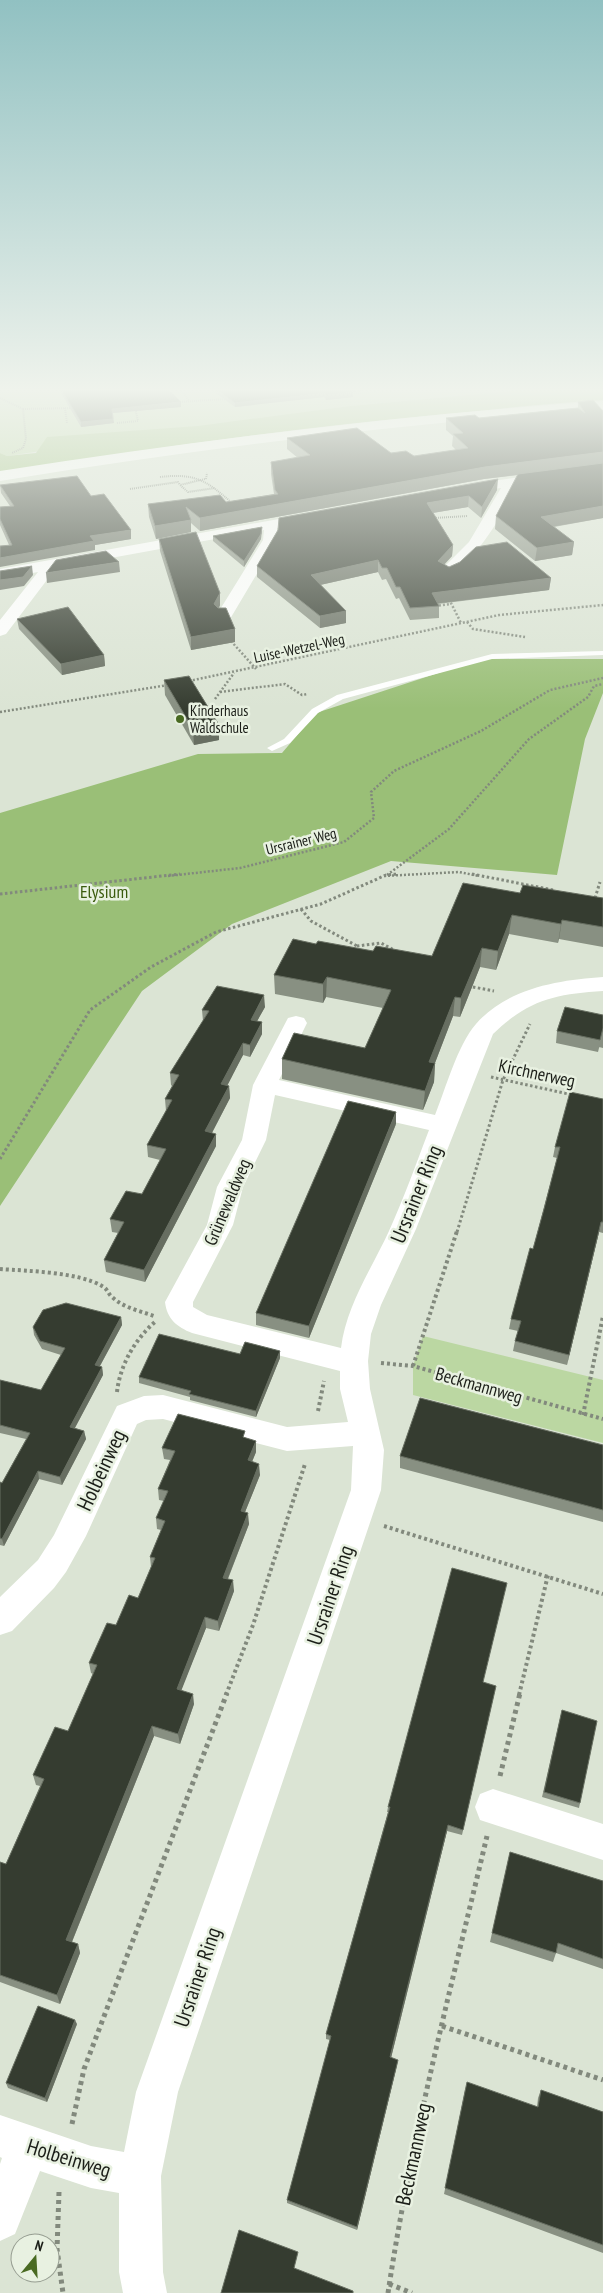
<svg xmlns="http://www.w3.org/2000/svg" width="603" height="2293" font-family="'PT Sans Narrow',sans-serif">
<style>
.green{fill:#bbd7a2}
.forest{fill:#9abf77}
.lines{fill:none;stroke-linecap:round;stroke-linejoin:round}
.path-far4{stroke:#82897d;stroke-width:2;stroke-dasharray:1 1;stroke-linecap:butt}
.path-far3{stroke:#82897d;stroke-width:2.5;stroke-dasharray:2 2;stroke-linecap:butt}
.path-far2{stroke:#82897d;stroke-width:3;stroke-dasharray:2.5 2.5;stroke-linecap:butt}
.path-far1{stroke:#82897d;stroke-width:4;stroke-dasharray:3 3;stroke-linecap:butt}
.path{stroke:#82897d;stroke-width:5;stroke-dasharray:4 4;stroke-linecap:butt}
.lane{fill:#fff;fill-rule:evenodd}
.street{fill:#fff;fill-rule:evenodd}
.secondary{fill:#fff;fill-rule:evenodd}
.wall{fill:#889082}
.shaded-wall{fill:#676e61}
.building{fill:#353c30;stroke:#676e61}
.poi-dot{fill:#496a22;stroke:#e8f1e1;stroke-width:2}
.labels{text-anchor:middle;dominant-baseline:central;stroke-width:5;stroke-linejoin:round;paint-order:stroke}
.far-street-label{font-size:15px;fill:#1b1e18;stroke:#e8f1e1}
.far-poi-label{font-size:15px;fill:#1b1e18;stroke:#e8f1e1;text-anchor:start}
.park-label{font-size:18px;fill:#3a5b0d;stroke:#e8f1e1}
.street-label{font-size:18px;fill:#1b1e18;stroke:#e8f1e1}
.near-street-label{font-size:21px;fill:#1b1e18;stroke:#e8f1e1}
</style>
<rect width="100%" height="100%" fill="#dbe4d4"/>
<g class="green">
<polygon points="0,388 529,388 531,389 350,406 7,456 0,453"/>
<polygon points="423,1336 603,1380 603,1443 413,1395 413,1366"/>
</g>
<g class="forest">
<path d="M529,388H603V400C551,403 498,409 445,414C296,428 148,448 0,473V453L7,456L36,453L47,437L198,426L350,406L530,389Z"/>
<polygon points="481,659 603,659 603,693 585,739 557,875 391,861 232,924 142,991 0,1206 0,813 198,754 282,753 316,713"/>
</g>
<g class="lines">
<g class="path-far4">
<polyline points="180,388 189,401"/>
<polyline points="165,389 181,388"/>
<polyline points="350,393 451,388"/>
<polyline points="0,398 23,409 26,439 23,448 12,453"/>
<polyline points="178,402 227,399"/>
<polyline points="65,408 67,423"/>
<polyline points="23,409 74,408"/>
<polyline points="117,423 138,421 135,408"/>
<path d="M160,477C195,473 206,480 232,503"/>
<polyline points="205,479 180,485 188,492 215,488"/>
<polyline points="206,479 207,473"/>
<polyline points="130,489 178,482 180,485"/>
<polyline points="434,518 468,516"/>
<polyline points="448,598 449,601"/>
</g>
<g class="path-far3">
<polyline points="449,599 461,623"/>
<polyline points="435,606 451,604"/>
<polyline points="467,622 473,629 525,637"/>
<polyline points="231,641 256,669"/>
<polyline points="189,681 499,615 603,605"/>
<polyline points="220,692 285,684 302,695 308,694"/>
<polyline points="215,699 234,673"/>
<polyline points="0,712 168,685"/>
<polyline points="387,875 449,829 529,739 588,697 594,686 603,684"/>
<polyline points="168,876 240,868 344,842 374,818 371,792 394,771 481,731 550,690 603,678"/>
<polyline points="384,876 459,872 479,876"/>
</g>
<g class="path-far2">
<polyline points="472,874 553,890"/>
<polyline points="0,894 180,874"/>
<polyline points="595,898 600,882"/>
<polyline points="301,909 311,921 357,946"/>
<polyline points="358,951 357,946 381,943 394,950"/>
<polyline points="468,986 494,991"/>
<polyline points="491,1077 573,1095"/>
<polyline points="0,1159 90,1010 151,967 216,932 321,904 386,875 398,874"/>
<polyline points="457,1232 503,1080 530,1024"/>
</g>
<g class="path-far1">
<path d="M0,1269C28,1271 78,1272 102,1286C108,1289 108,1294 112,1297C124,1308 140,1311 154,1316"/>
<polyline points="381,1363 413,1366 603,1419"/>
<polyline points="413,1366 457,1231"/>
<path d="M117,1392C120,1365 135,1339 156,1321"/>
<polyline points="318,1411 324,1381"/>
<polyline points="583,1415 603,1316"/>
<polyline points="384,1526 603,1594"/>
<polyline points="226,1695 253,1625 305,1464"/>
<polyline points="519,1695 548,1575"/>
</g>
<g class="path">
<polyline points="500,1776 520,1693"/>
<polyline points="442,2026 603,2080"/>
<polyline points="72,2124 84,2069 227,1693"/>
<polyline points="59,2192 57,2249 63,2293"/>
<polyline points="389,2284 412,2293"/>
<path d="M388,2293C411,2139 451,1988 487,1836"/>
</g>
<polygon class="lane" points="603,651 603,655 492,659 343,699 318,713 290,743 272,751 267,748 284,739 312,709 337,695 492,654"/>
<g class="street">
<path d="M603,465V473L514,486C511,506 468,571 447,577L439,572L469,542L501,488L464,493L457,489L459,486Z"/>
<polygon points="312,513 319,517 317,520 277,528 277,540 230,619 218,619 216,616 263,540 264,530 56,568 6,634 0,636 0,620 38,572 0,579 0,569"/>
<path d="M603,977V991C555,994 528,1000 493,1034L416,1229L381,1305L371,1334L368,1361L370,1389L384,1450L381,1490L178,2092L161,2176L163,2272L167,2293H123L119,2272V2193L91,2188L40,2171L15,2234L0,2241V2164L2,2158L0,2157V2115L91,2146L124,2152L136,2092L351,1490L353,1446L287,1451L163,1419L146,1420L137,1424L86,1536L66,1572L54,1588L12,1631L0,1635V1597L38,1560L54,1535L117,1406L144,1396L163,1395L287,1427L348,1422L340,1389V1371L192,1333C177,1327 167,1319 165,1302L207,1225L217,1187L242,1140L253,1085L288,1018L296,1016L304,1018L307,1023L279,1080L435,1115C446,1088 457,1046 476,1024C507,988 559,980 603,977ZM275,1095L429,1130C416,1164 404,1198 389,1231C372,1268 346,1306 341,1348L207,1315L193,1307V1302L233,1225L243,1187L266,1140Z"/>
<polygon points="493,1789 603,1824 603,1860 480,1820 475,1807 480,1794"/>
</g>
<path class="secondary" d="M603,401V409C401,424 200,448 0,481V471C200,440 401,415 603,401Z"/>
</g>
<g class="wall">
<polygon points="209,388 396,388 353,392 353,397 326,400 324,397 235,407"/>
<polygon points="61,389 181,407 113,413 114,423 81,427 61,393"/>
<polygon points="578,402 603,411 603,518 554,527 574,542 572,555 535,561 495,529 496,516 518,475 484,479 200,531 191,523 191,532 156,539 149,517 148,504 226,502 274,494 271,474 271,462 298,458 287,449 287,438 414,456 456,450 452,446 453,436 446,430 446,418 479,418 578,408"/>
<polygon points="0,485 91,496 131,539 95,545 95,550 9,545 0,525 0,507 10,506 1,493"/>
<polygon points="497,490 481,518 468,507 433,513 453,545 452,556 444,565 449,567 551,578 549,590 438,604 439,606 439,618 410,620 399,598 396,599 386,579 382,580 378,572 320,585 346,611 346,623 320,628 257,577 257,566 278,530"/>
<polygon points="262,527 261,539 244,567 213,541 213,536"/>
<polygon points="159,539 220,593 220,605 219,608 235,642 191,650 160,551"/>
<polygon points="17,619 104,655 105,666 62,675 19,629"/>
<polygon points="164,680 219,740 194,745 165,695"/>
<polygon points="520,893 603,898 603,947 559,939 558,943 509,934 496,970 480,967 460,1017 453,1016 435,1063 434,1082 423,1110 282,1079 282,1059 365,1048 383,1008 326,997 323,1003 275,994 274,975 316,944 373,951 432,956"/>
<polygon points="265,1007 257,1021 262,1022 262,1034 250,1057 243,1055 227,1085 229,1086 230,1098 212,1133 216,1146 145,1282 106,1272 104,1260 118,1233 112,1232 110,1219 142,1194 160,1160 148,1157 147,1145 166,1111 165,1099 172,1086 171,1085 170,1073 203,1021 202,1010"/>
<polygon points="603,1015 603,1048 599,1047 600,1044 598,1052 556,1043 557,1031"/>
<polygon points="603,1099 603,1233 599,1232 567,1365 513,1351 515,1341 518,1331 509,1329 511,1319 533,1249 557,1158 553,1157 555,1147"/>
<polygon points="396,1124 309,1338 256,1325 256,1313"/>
<polygon points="121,1317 122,1325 100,1366 102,1367 103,1375 75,1428 84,1431 86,1439 62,1485 39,1479 4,1546 0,1545 0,1482 2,1483 26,1439 0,1433 0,1380 41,1390 61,1355 42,1349 34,1335 33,1327"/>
<polygon points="280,1351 280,1358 256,1417 190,1400 190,1397 139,1383 139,1377 240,1354"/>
<polygon points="246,1438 256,1452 252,1462 260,1475 245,1512 249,1524 228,1579 234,1591 219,1631 206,1628 181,1690 194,1704 180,1744 154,1736 72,1942 78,1944 80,1953 60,2004 0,1982 0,1862 6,1864 40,1786 36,1785 33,1775 68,1731 93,1674 91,1673 89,1663 116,1625 138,1598 151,1567 150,1557 161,1530 157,1529 156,1518 164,1501 159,1500 158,1489 170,1460 164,1459 162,1448"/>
<polygon points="603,1445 603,1522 400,1468 400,1456"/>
<polygon points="483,1683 496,1686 462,1835 447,1831 391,2058 397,2065 357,2230 287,2203 287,2200 330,2040 326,2039 326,2034 388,1812 387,1812 388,1807"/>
<polygon points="562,1710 580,1803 579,1808 542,1797"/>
<polygon points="510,1852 603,1881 603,1969 556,1953 553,1962 490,1942"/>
<polygon points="77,2024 47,2102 8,2088 6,2083"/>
<polygon points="465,2090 537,2107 538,2098 541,2090 603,2112 603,2253 444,2194"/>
</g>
<g class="shaded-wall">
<polygon points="349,388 396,388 349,392"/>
<polygon points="353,392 353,397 326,400 326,395"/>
<polygon points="324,393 324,397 235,407 235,403"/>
<polygon points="181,402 181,407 112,413 112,409"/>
<polygon points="113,419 114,423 81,427 81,422"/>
<polygon points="603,452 603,464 484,479 200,531 200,518 485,467"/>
<polygon points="498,479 497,490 481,518 482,507"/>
<polygon points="469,496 468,507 426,514 427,503"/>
<polygon points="603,506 603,518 539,529 541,517"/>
<polygon points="191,520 191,532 156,539 155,526"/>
<polygon points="262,527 261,539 244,567 244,561"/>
<polygon points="131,530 131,539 95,545 95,550 0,567 0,558 90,536"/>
<polygon points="574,542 572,555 535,561 537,548"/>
<polygon points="453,545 452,556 437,572 438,561"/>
<polygon points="378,560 378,572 311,587 311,575"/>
<polygon points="119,562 120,572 47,583 46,573"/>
<polygon points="32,566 33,575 24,586 0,590 0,580"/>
<polygon points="551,578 549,590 432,604 432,593"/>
<polygon points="220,593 220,605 214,617 214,604"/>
<polygon points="346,611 346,623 320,628 320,616"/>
<polygon points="235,629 235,642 191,650 191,637"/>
<polygon points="104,655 105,666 62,675 61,664"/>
<polygon points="219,725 219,740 194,745 193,729"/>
<polygon points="512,915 509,934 496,970 498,951"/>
<polygon points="562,920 559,939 558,943 561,924"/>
<polygon points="482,948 480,967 460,1017 461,998"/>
<polygon points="327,977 326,997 323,1003 323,984"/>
<polygon points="264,995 265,1007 251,1032 251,1020"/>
<polygon points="455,997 453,1016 428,1081 429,1062"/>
<polygon points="262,1022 262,1034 250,1057 250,1045"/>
<polygon points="243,1043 243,1055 222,1096 221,1084"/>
<polygon points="435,1063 434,1082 423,1110 425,1091"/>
<polygon points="229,1086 230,1098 206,1144 205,1131"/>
<polygon points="396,1112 396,1124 309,1338 309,1326"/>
<polygon points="216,1134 216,1146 145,1282 144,1270"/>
<polygon points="601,1222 599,1232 567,1365 569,1355"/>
<polygon points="121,1317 122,1325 96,1373 95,1365"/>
<polygon points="280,1351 280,1358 256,1417 256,1411"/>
<polygon points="102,1367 103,1375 71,1435 70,1427"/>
<polygon points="84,1431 86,1439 62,1485 60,1477"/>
<polygon points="256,1441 256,1452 248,1471 248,1460"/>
<polygon points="259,1464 260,1475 241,1522 241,1511"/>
<polygon points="38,1471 39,1479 4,1546 2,1539"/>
<polygon points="248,1513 249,1524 224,1588 223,1578"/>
<polygon points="233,1580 234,1591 219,1631 218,1621"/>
<polygon points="205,1617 206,1628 178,1699 177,1689"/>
<polygon points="193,1694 194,1704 180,1744 178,1734"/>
<polygon points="152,1726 154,1736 69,1949 66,1940"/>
<polygon points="448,1825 447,1831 390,2062 390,2057"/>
<polygon points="78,1944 80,1953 60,2004 57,1995"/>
<polygon points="75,2020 77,2024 47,2102 45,2098"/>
<polygon points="398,2060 397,2065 357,2230 357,2227"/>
</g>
<g class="building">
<polygon points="74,388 167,388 181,402 112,409 113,419 81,422 61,389"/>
<polygon points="215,388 350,388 349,388 353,392 326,395 324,393 235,403"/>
<polygon points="593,400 603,411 603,452 485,467 200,518 186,507 191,520 155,526 148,504 220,495 226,502 278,494 275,490 271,462 310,455 287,438 357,428 391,453 406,451 414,456 468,448 453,434 463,433 446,418 475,415 479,418 578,408 585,413 578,402"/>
<polygon points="603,463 603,506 541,517 574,542 537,548 496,516 518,474"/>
<polygon points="77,476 91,496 104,494 131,530 90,536 94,541 0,558 0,546 12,545 0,519 0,507 14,506 0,485"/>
<polygon points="498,479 482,507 469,496 427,503 453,545 438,561 449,567 460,562 476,547 507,542 551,578 432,593 439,606 410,608 400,587 396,587 387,568 382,568 378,560 311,575 346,611 320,616 257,566 278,530 279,518"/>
<polygon points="262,527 261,534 244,561 213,536"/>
<polygon points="196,532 220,593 214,604 218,608 226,608 235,629 191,637 159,539"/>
<polygon points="106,551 119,562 46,573 56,560"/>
<polygon points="32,566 23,577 0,580 0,571"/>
<polygon points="68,607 104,655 61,664 17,619"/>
<polygon points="189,676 219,725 193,729 164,680"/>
<polygon points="463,883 520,893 523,885 603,898 603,927 562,920 561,924 512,915 498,951 482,948 461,998 455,997 429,1062 435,1063 425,1091 282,1059 294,1033 365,1048 391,990 327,977 323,984 274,975 293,939 316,944 318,941 373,951 376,946 432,956"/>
<polygon points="217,986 264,995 251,1020 262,1022 250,1045 243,1043 221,1084 229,1086 205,1131 216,1134 144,1270 104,1260 124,1222 110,1219 126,1191 142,1194 166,1149 147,1145 172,1100 165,1099 179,1075 170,1073 209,1011 202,1010"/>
<polygon points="565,1007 603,1015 603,1028 600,1040 557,1031"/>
<polygon points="570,1092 603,1099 603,1222 601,1222 569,1355 515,1341 521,1321 511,1319 530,1248 533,1249 544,1209 560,1147 555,1147"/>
<polygon points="348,1101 396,1112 309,1326 256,1313"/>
<polygon points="66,1303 121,1317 95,1365 102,1367 70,1427 84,1431 60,1477 38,1471 2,1539 0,1538 0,1482 2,1483 30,1433 0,1425 0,1380 41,1390 65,1348 40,1341 33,1327 43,1310"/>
<polygon points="159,1334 240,1354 245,1342 280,1351 256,1411 189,1394 191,1391 139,1377"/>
<polygon points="420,1398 603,1445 603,1510 400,1456"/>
<polygon points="178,1414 245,1431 243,1437 256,1441 248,1460 259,1464 241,1511 248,1513 223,1578 233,1580 218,1621 205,1617 177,1689 193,1694 178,1734 152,1726 66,1940 78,1944 57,1995 0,1975 0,1862 6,1864 44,1779 33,1775 55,1727 68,1731 97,1665 89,1663 107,1623 116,1625 129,1595 138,1598 155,1558 150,1557 165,1521 156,1518 168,1491 158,1489 175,1451 162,1448"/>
<polygon points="452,1568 507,1583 483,1682 496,1686 463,1830 448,1825 390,2057 398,2060 357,2227 287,2200 331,2036 326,2034 390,1807 388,1807"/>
<polygon points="562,1710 597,1721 580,1803 544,1792"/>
<polygon points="510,1852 603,1881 603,1959 558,1943 556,1953 492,1933"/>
<polygon points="38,2006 75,2020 45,2098 6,2083"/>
<polygon points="467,2082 538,2107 541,2090 603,2112 603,2245 445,2188"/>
<polygon points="239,2230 298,2252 294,2268 353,2291 353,2293 221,2293"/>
</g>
<linearGradient id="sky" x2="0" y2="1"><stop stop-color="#91c1c2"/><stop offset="0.55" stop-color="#eff3ec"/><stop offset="1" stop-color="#eff3ec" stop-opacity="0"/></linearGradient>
<rect width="603" height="709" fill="url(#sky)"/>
<circle class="poi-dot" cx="180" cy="719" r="5"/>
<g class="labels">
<g class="far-street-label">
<text transform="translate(299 648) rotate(-12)">Luise-Wetzel-Weg</text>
<text transform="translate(301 841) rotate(-14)">Ursrainer Weg</text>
</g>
<g class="far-poi-label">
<text x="190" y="710">Kinderhaus<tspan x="190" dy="17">Waldschule</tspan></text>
</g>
<g class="park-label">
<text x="104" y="891">Elysium</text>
</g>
<g class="street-label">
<text transform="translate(537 1073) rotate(12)">Kirchnerweg</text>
<text transform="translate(227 1202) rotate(-67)">Grünewaldweg</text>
<text transform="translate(479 1385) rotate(16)">Beckmannweg</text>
</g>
<g class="near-street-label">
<text transform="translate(416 1194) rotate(-68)">Ursrainer Ring</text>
<text transform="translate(101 1470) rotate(-65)">Holbeinweg</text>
<text transform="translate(330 1595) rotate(-71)">Ursrainer Ring</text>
<text transform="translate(197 1977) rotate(-71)">Ursrainer Ring</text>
<text transform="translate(413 2154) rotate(-78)">Beckmannweg</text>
<text transform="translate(69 2158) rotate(17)">Holbeinweg</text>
</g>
</g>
<g transform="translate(35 2258) rotate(18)"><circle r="24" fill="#e8f1e1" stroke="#969d91"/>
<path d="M0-4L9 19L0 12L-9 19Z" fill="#496a22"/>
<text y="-8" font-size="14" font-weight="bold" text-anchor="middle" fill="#1b1e18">N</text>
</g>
</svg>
